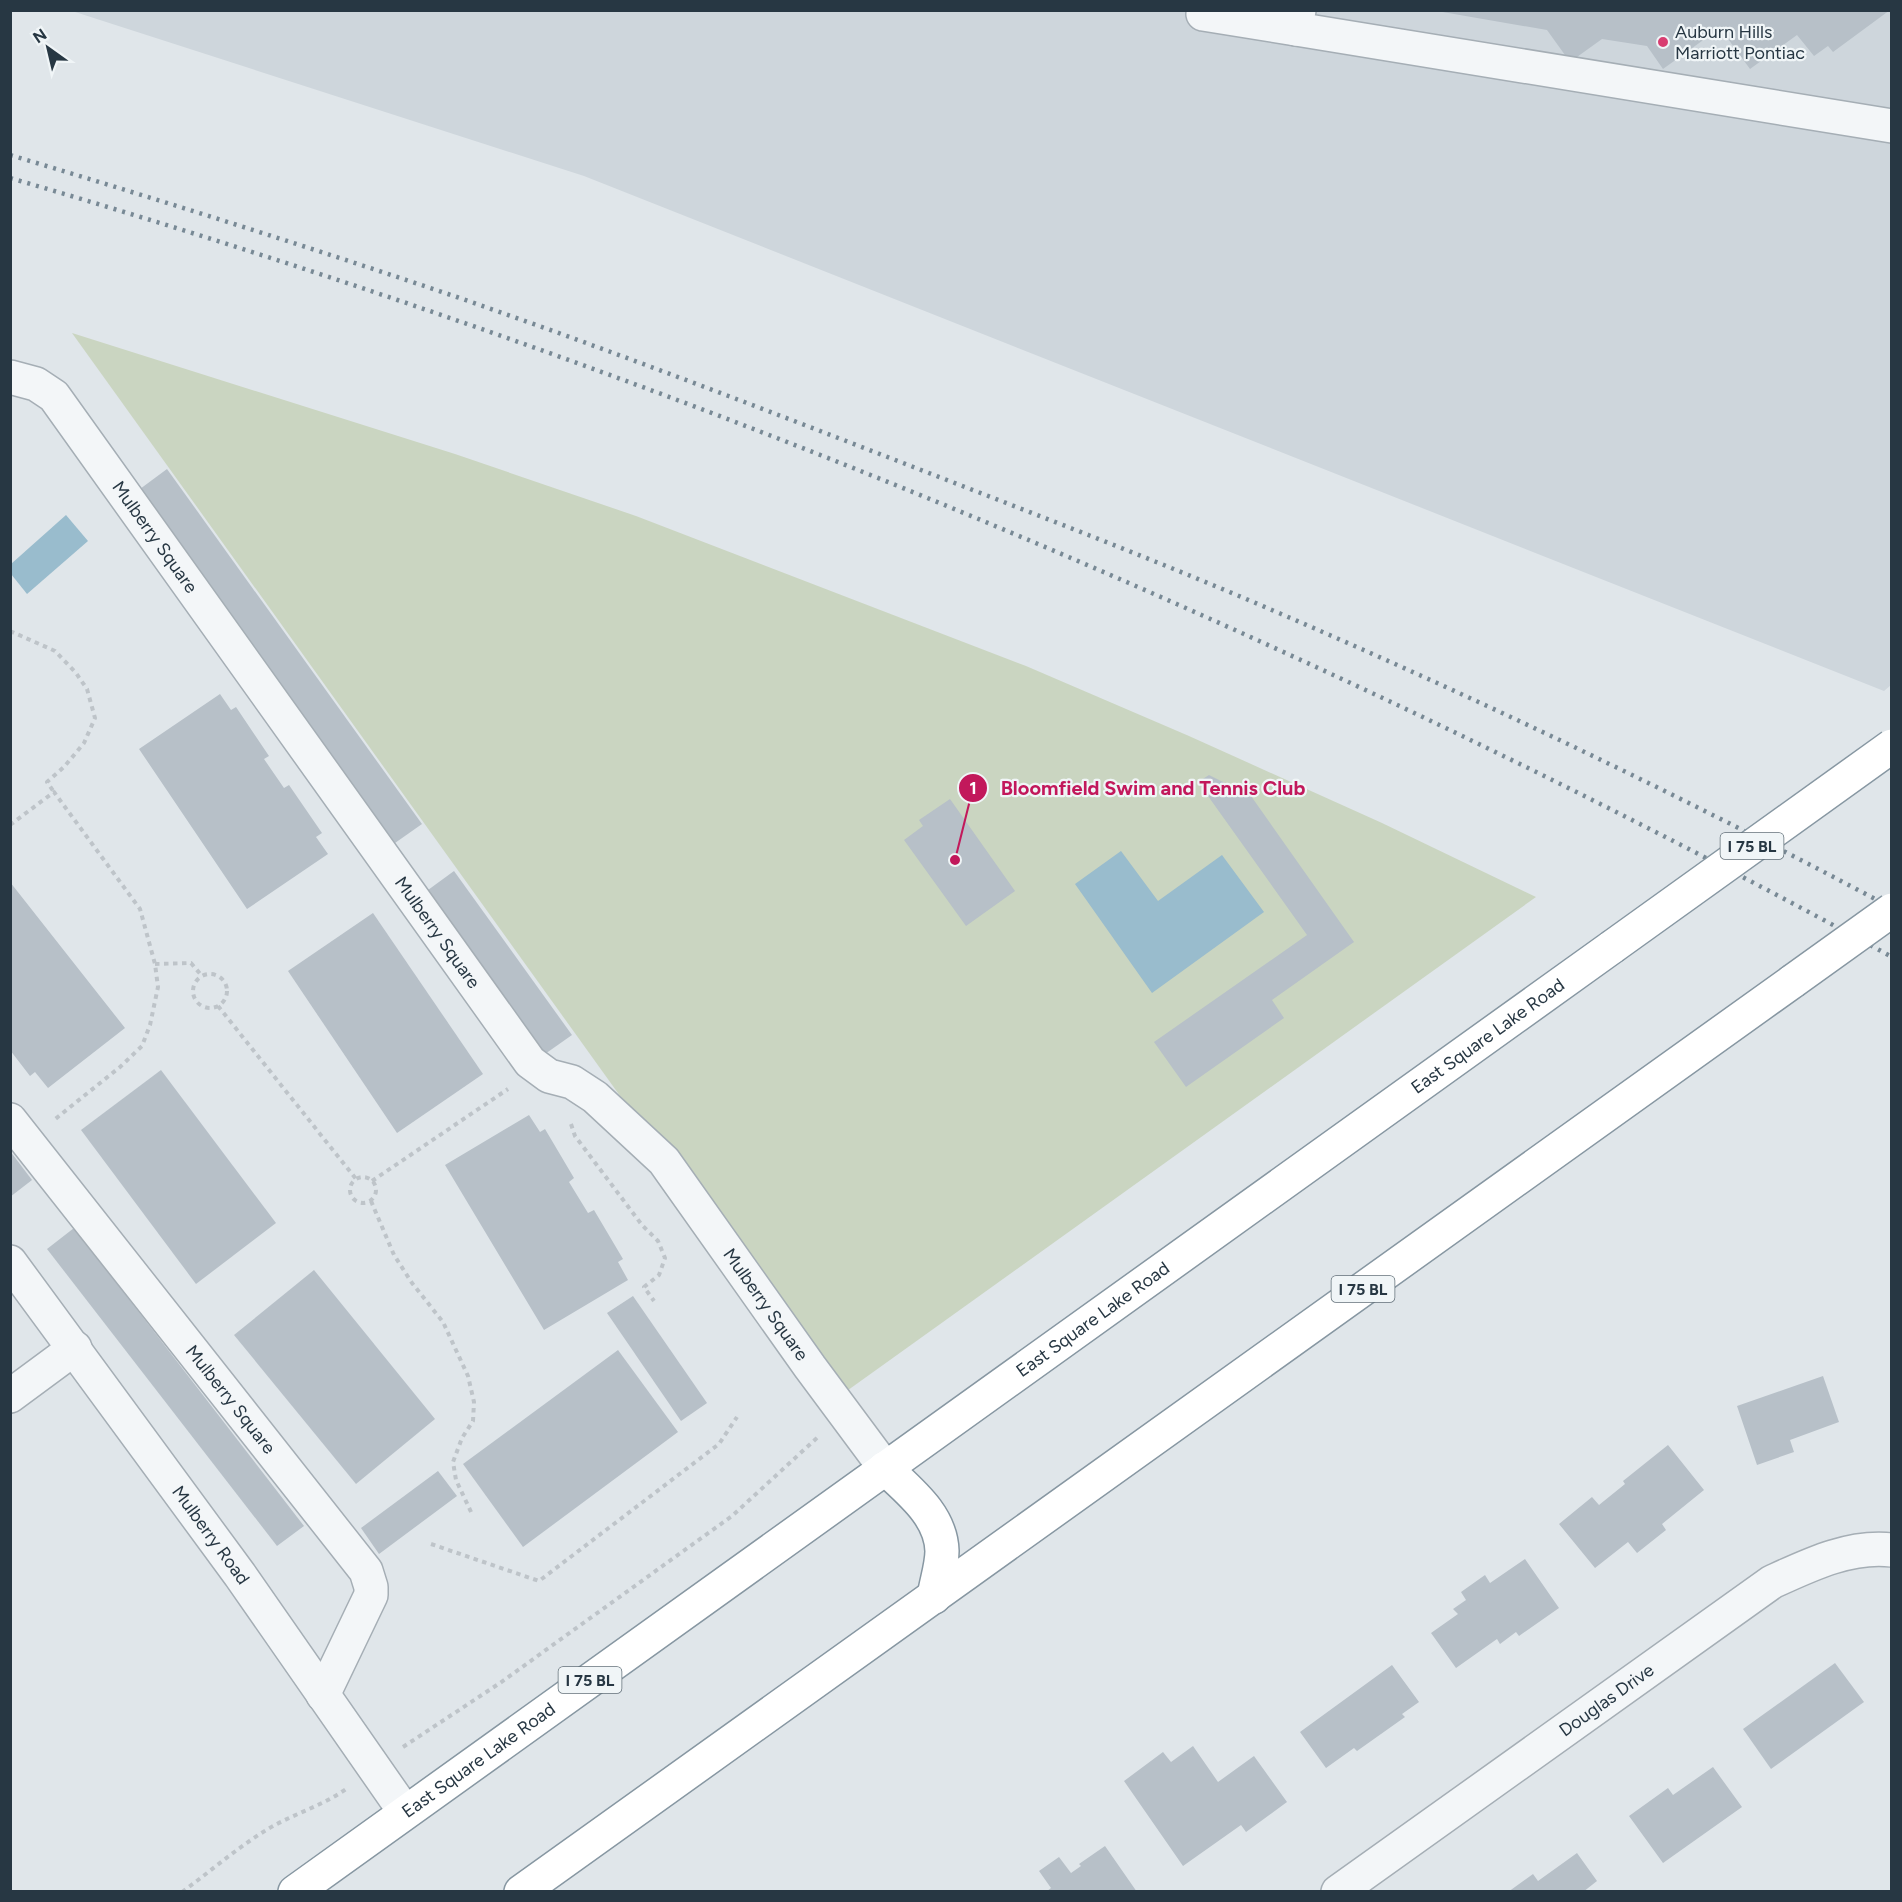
<svg xmlns="http://www.w3.org/2000/svg" width="1902" height="1902" font-family="Figtree,sans-serif">
<style>
.built{fill:#ced6dc}
.green{fill:#cad5c1}
.water{fill:#99bccd}
.building{fill:#b7c0c8}
.lines{fill:none;stroke-linecap:round;stroke-linejoin:round}
.minor-casing{stroke:#a5aeb5;stroke-width:36}
.highway-casing{stroke:#8797a2;stroke-width:36}
.path{stroke:#bec4c9;stroke-width:4;stroke-dasharray:4.5 4.5;stroke-linecap:butt}
.minor{stroke:#f3f6f8;stroke-width:33}
.highway{stroke:#fff;stroke-width:33}
.rail{stroke:#788995;stroke-width:4.5;stroke-dasharray:3 6;stroke-linecap:butt}
.highway-bridge-casing{stroke:#8797a2;stroke-width:36;stroke-linecap:butt}
.highway-bridge{stroke:#fff;stroke-width:33}
.poi-dot{fill:#d83d71;stroke:#f0f5f7;stroke-width:2}
.labels{text-anchor:middle;dominant-baseline:central;stroke-width:4.5;stroke-linejoin:round;paint-order:stroke}
.shield{fill:#f0f5f7;stroke:#637079;stroke-width:1.5}
.shield-label{font-size:16px;font-weight:bold;fill:#273743}
.poi-label{font-size:18px;fill:#273743;stroke:#f0f5f7;text-anchor:start}
.street-label{font-size:18px;fill:#273743;stroke:#f0f5f7}
.leader{fill:none;stroke:#c2185b;stroke-width:2}
.callout-dot{fill:#c2185b;stroke:#f0f5f7;stroke-width:2}
.mark-label{font-size:18px;text-anchor:middle;font-weight:bold;fill:#fff}
.callout-label{font-size:20px;text-anchor:middle;font-weight:bold;fill:#c2185b;stroke:#f0f5f7;stroke-width:4.5;stroke-linejoin:round;paint-order:stroke}
</style>
<rect width="100%" height="100%" fill="#e0e6ea"/>
<polygon class="built" points="72,11 1891,11 1891,685 1884,691 584,176"/>
<polygon class="green" points="72,333 455,454 636,516 1026,666 1189,736 1382,823 1536,897 837,1398"/>
<g class="water">
<polygon points="66,515 88,541 27,594 11,574 11,564"/>
<polygon points="1121,851 1158,901 1222,855 1264,912 1152,993 1075,884"/>
</g>
<g class="building">
<polygon points="1431,10 1890,10 1833,52 1828,46 1814,56 1797,35 1750,69 1720,28 1663,69 1647,46 1602,39 1570,62 1547,30"/>
<polygon points="167,469 422,824 395,843 140,489"/>
<polygon points="220,694 231,710 236,707 269,756 264,759 284,788 289,785 322,833 316,837 328,854 247,909 139,749"/>
<polygon points="1209,775 1251,796 1354,942 1272,1000 1284,1018 1186,1087 1154,1042 1307,935 1198,782"/>
<polygon points="950,799 1015,891 966,926 904,840 923,826 919,820"/>
<polygon points="454,871 572,1035 545,1054 428,890"/>
<polygon points="10,882 125,1028 48,1088 35,1072 30,1076 10,1050"/>
<polygon points="373,913 483,1074 397,1133 288,971"/>
<polygon points="161,1070 276,1223 196,1284 81,1130"/>
<polygon points="529,1115 540,1132 545,1129 574,1178 569,1182 588,1213 594,1210 623,1259 618,1262 628,1280 544,1330 445,1165"/>
<polygon points="10,1151 32,1180 10,1197"/>
<polygon points="74,1228 304,1526 277,1546 47,1249"/>
<polygon points="314,1270 435,1419 356,1484 234,1335"/>
<polygon points="633,1296 707,1403 681,1421 607,1313"/>
<polygon points="618,1350 678,1432 523,1547 463,1464"/>
<polygon points="1823,1376 1839,1422 1790,1440 1794,1452 1757,1465 1737,1406"/>
<polygon points="1668,1445 1704,1490 1662,1524 1666,1530 1637,1553 1628,1542 1595,1568 1559,1524 1592,1497 1599,1505 1625,1484 1623,1481"/>
<polygon points="438,1471 457,1496 379,1554 361,1528"/>
<polygon points="1525,1559 1559,1608 1519,1636 1516,1632 1500,1644 1497,1639 1456,1668 1431,1633 1458,1614 1453,1609 1466,1600 1461,1592 1485,1575 1490,1583"/>
<polygon points="1835,1663 1864,1702 1771,1769 1743,1729"/>
<polygon points="1392,1665 1419,1702 1402,1714 1405,1717 1357,1751 1354,1748 1326,1768 1300,1732"/>
<polygon points="1193,1746 1218,1782 1254,1756 1287,1802 1246,1832 1241,1825 1183,1866 1124,1781 1163,1752 1171,1762"/>
<polygon points="1713,1767 1742,1807 1663,1863 1629,1816 1668,1788 1673,1795"/>
<polygon points="1105,1846 1137,1892 1046,1892 1051,1888 1039,1871 1059,1857 1071,1873 1081,1866 1079,1864"/>
<polygon points="1577,1853 1597,1881 1583,1892 1508,1892 1533,1874 1538,1881"/>
</g>
<g class="lines">
<g class="minor-casing">
<g id="minor">
<polyline points="1204,10 1203,14 1296,29"/>
<polyline points="1299,10 1296,29 1892,126"/>
<path id="s1" d="M10,377L36,384L54,396L530,1062L549,1076L572,1082L595,1097L664,1161L810,1367L885,1468"/>
<path id="s2" d="M10,1120L366,1571L371,1587V1595L323,1695"/>
<path id="s3" d="M10,1262L240,1575L405,1812"/>
<polyline points="10,1396 75,1348"/>
<path id="s4" d="M1338,1892L1772,1582C1809,1565 1850,1545 1892,1550"/>
</g>
</g>
<g class="highway-casing">
<g id="highway">
<path d="M885,1468C909,1491 941,1515 942,1551C942,1566 936,1583 934,1597"/>
<path id="s5" d="M295,1892L1612,947"/>
<polyline points="521,1892 1793,981"/>
</g>
</g>
<g class="path">
<polyline points="10,631 55,651 76,673 87,689 95,718 84,743 64,767 47,782 54,792"/>
<polyline points="10,825 54,792 140,909 155,964 158,987 150,1025 142,1046 120,1067 54,1120"/>
<polyline points="155,964 191,963 202,976"/>
<circle cx="210" cy="991" r="17"/>
<polyline points="218,1006 356,1179"/>
<polyline points="571,1124 575,1136 642,1225 658,1241 665,1258 659,1275 644,1287 654,1301"/>
<circle cx="363" cy="1190" r="13"/>
<polyline points="372,1181 508,1089"/>
<polyline points="371,1201 394,1255 412,1283 443,1322 468,1376 474,1402 473,1421 462,1438 453,1462 456,1480 472,1514"/>
<polyline points="431,1544 539,1581 719,1444 737,1417"/>
<polyline points="403,1747 500,1683 732,1516 819,1436"/>
<path d="M182,1892C211,1871 238,1847 268,1829C293,1814 322,1806 346,1789"/>
</g>
<use href="#minor" class="minor"/>
<use href="#highway" class="highway"/>
<g class="rail">
<path d="M10,155C157,199 303,245 448,294C605,348 761,408 916,468C1024,510 1132,551 1239,596C1461,690 1679,794 1892,908"/>
<path d="M10,178C661,367 1298,632 1892,957"/>
</g>
<g class="highway-bridge-casing">
<g id="highway-bridge">
<polyline points="1612,947 1892,746"/>
<polyline points="1793,981 1892,910"/>
</g>
</g>
<use href="#highway-bridge" class="highway-bridge"/>
</g>
<circle class="poi-dot" cx="1663" cy="42" r="6"/>
<g class="labels">
<g class="shield">
<rect x="1720.5" y="833" width="63" height="26" rx="4.5"/>
<rect x="1331.5" y="1276" width="63" height="26" rx="4.5"/>
<rect x="558.5" y="1667" width="63" height="26" rx="4.5"/>
</g>
<g class="shield-label">
<text x="1752" y="846">I 75 BL</text>
<text x="1363" y="1289">I 75 BL</text>
<text x="590" y="1680">I 75 BL</text>
</g>
<g class="poi-label">
<text x="1675" y="32">Auburn Hills<tspan x="1675" dy="21">Marriott Pontiac</tspan></text>
</g>
<g class="street-label">
<text stroke="none"><textPath href="#s1" startOffset="222">Mulberry Square</textPath></text>
<text stroke="none"><textPath href="#s1" startOffset="708">Mulberry Square</textPath></text>
<text stroke="none"><textPath href="#s5" startOffset="1468">East Square Lake Road</textPath></text>
<text stroke="none"><textPath href="#s1" startOffset="1212">Mulberry Square</textPath></text>
<text stroke="none"><textPath href="#s5" startOffset="982">East Square Lake Road</textPath></text>
<text stroke="none"><textPath href="#s2" startOffset="356">Mulberry Square</textPath></text>
<text stroke="none"><textPath href="#s3" startOffset="339">Mulberry Road</textPath></text>
<text stroke="none"><textPath href="#s4" startOffset="330">Douglas Drive</textPath></text>
<text stroke="none"><textPath href="#s5" startOffset="226">East Square Lake Road</textPath></text>
</g>
</g>
<path class="leader" d="M955 860L973 788"/>
<g class="callout-dot">
<circle cx="955" cy="860" r="6"/>
<circle cx="973" cy="788" r="15"/>
</g>
<g class="mark-label">
<text x="973" y="794">1</text>
</g>
<g class="callout-label">
<text x="1153" y="795">Bloomfield Swim and Tennis Club</text>
</g>
<rect width="1902" height="1902" fill="none" stroke="#273743" stroke-width="24"/>
<g transform="translate(48 48) rotate(326)" stroke="#f0f5f7" stroke-width="4.5" paint-order="stroke">
<path d="M0-4.5L10 22L0 15L-10 22Z" fill="#273743"/>
<text y="-9" font-size="16" font-weight="bold" text-anchor="middle" fill="#273743">N</text>
</g>
</svg>
